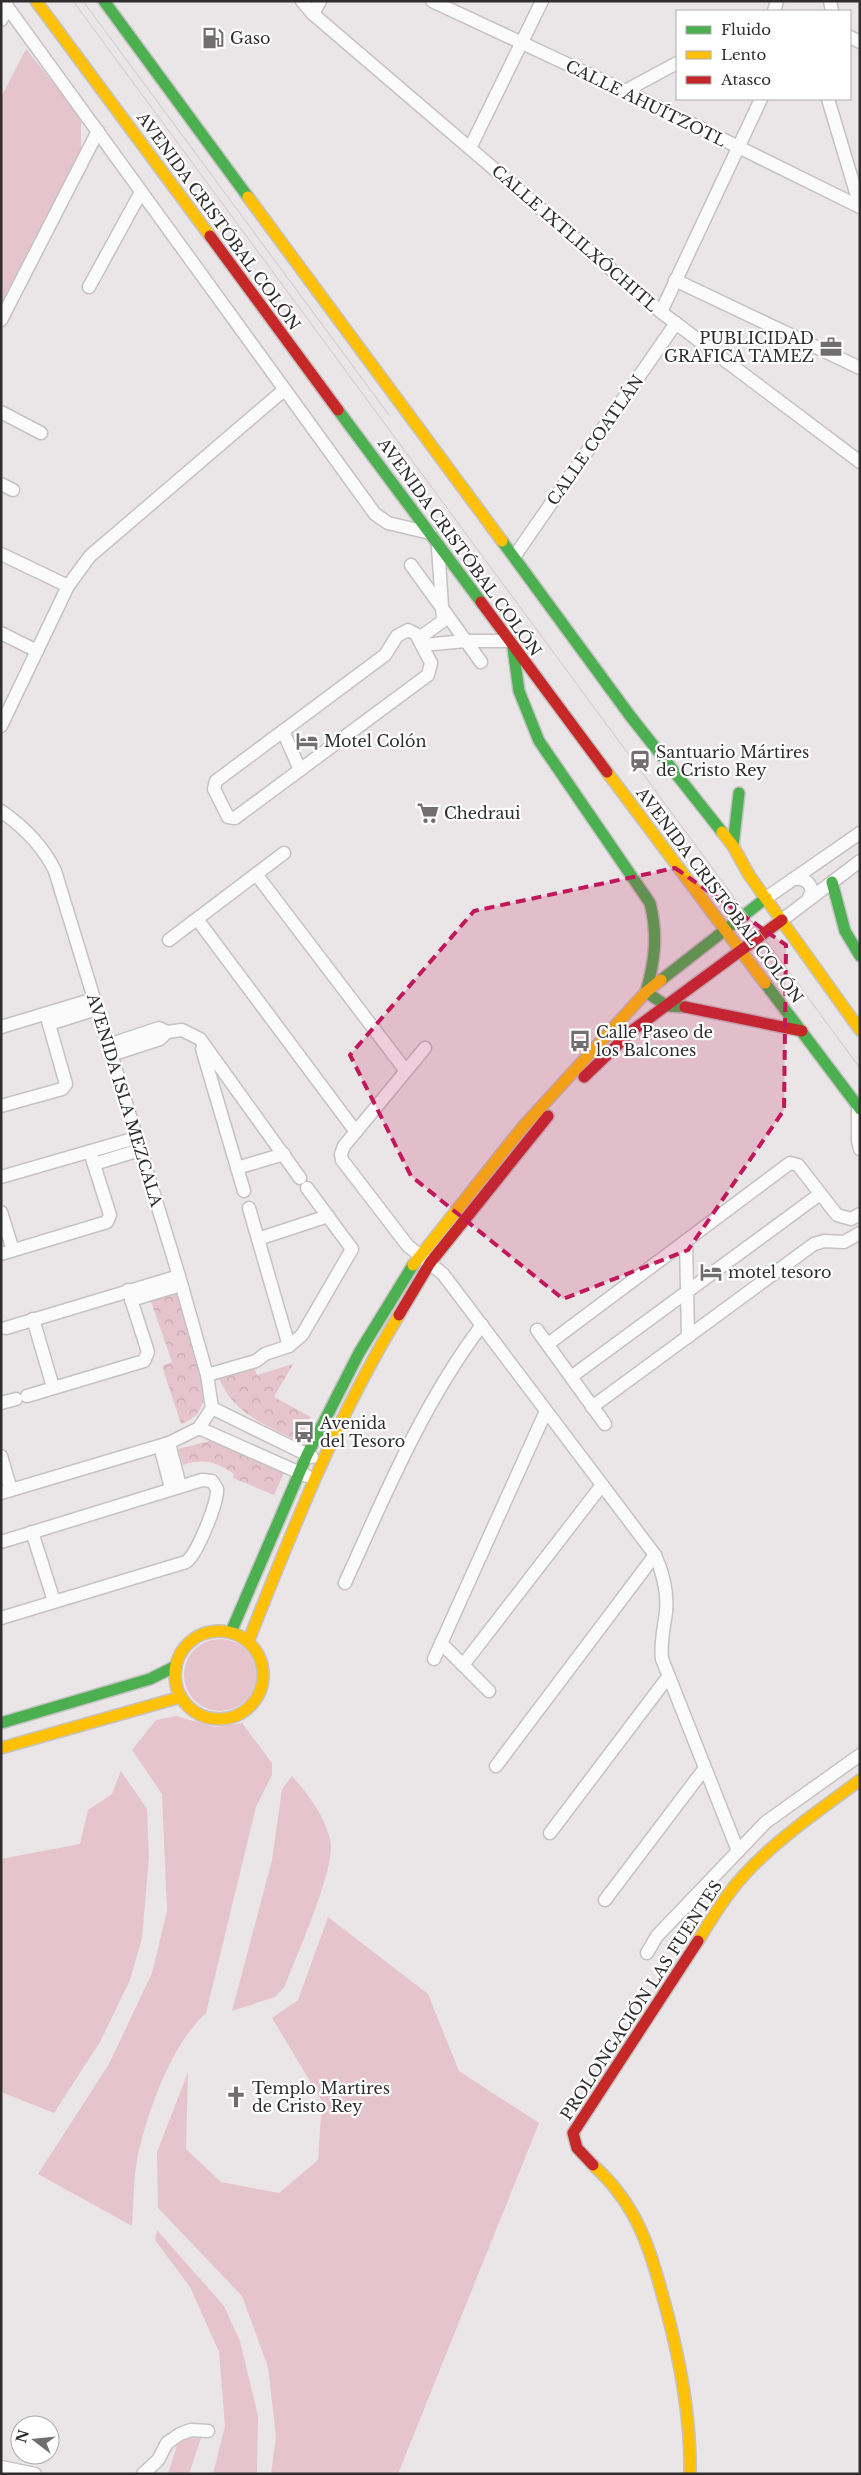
<svg xmlns="http://www.w3.org/2000/svg" width="861" height="2475" font-family="'Libre Baskerville',serif">
<style>
.green{fill:#e6c4cd}
.forest{fill:url(#forest-crowns)}
.lines{fill:none;stroke-linecap:round;stroke-linejoin:round}
.street-casing{stroke:#c5c2c3;stroke-width:15}
.fast-casing{stroke:#c5c2c3;stroke-width:14}
.slow-casing{stroke:#c5c2c3;stroke-width:14}
.jam-casing{stroke:#c5c2c3;stroke-width:14}
.street{stroke:#fcfbfb;stroke-width:12}
.fast{stroke:#4caf50;stroke-width:11}
.slow{stroke:#ffc107;stroke-width:11}
.jam{stroke:#c62828;stroke-width:11}
.tram{stroke:#cbc9c9;stroke-width:1}
.marked{fill:#c2185b;fill-opacity:0.2;stroke:#c2185b;stroke-width:4;stroke-dasharray:10 6;stroke-linejoin:round}
.labels{text-anchor:middle;dominant-baseline:central;stroke-width:4.5;stroke-linejoin:round;paint-order:stroke}
.poi-label{font-size:16px;fill:#302d2e;stroke:#fff;text-anchor:start}
.street-label{font-size:16px;fill:#302d2e;stroke:#fff}
</style>
<defs>
<pattern id="forest-crowns" width="20" height="18" patternUnits="userSpaceOnUse" patternTransform="scale(1.25)"><rect width="20" height="18" fill="#e6c4cd"/><path d="M2 6a3 3 0 1 1 6 0M12 15a3 3 0 1 1 6 0" fill="none" stroke="#c6a9b0"/></pattern>
</defs>
<rect width="100%" height="100%" fill="#eae6e7"/>
<g class="green">
<polygon points="26,49 81,118 81,151 1,307 1,97"/>
<circle cx="220" cy="1675" r="36"/>
<path d="M176,1716L215,1727L242,1723L272,1763V1775L256,1807L206,2013C173,2043 151,2103 140,2146C133,2171 134,2200 132,2226L38,2174L109,2064L152,1973L167,1911L162,1794L132,1750L156,1720Z"/>
<polygon points="121,1771 147,1809 149,1858 142,1938 130,1980 100,2042 54,2113 1,2092 1,1859 80,1844 88,1810 112,1794"/>
<path d="M292,1776C308,1794 324,1815 330,1839C338,1864 296,1957 285,1986L275,1997L232,2011L272,1860L282,1789Z"/>
<polygon points="328,1917 428,1994 459,2071 539,2123 398,2474 271,2474 276,2437 268,2367 242,2296 158,2208 157,2152 188,2072 186,2149 221,2182 279,2193 318,2160 322,2101 272,2018 298,2000"/>
<polygon points="157,2230 224,2306 240,2341 258,2416 257,2474 213,2474 225,2426 219,2352 190,2287 155,2240"/>
<polygon points="201,2438 189,2474 168,2474 179,2439"/>
</g>
<g class="forest">
<path d="M172,1291L177,1293L204,1382C206,1402 201,1417 181,1424L162,1366L172,1362L150,1299Z"/>
<path d="M293,1364L274,1397L311,1417L298,1441C266,1425 233,1414 219,1378L254,1367L257,1375Z"/>
<path d="M209,1441L222,1442L284,1473L274,1495L233,1478L234,1474C217,1462 203,1458 183,1465L178,1449Z"/>
</g>
<g class="lines">
<g class="street-casing">
<g id="street">
<polyline points="3,1 375,514 388,523 430,533"/>
<polyline points="302,1 313,14 661,312 860,462"/>
<polyline points="432,1 625,91 860,207"/>
<polyline points="830,1 832,11"/>
<polyline points="774,11 777,1"/>
<polyline points="313,14 320,1"/>
<polyline points="1,20 8,8"/>
<polyline points="850,37 860,42"/>
<polyline points="625,91 677,63"/>
<polyline points="828,99 860,206"/>
<polyline points="470,148 542,1"/>
<polyline points="675,280 860,368"/>
<polyline points="89,287 141,192"/>
<polyline points="661,312 761,99"/>
<polyline points="1,320 98,131"/>
<polyline points="1,412 41,433"/>
<polyline points="1,484 13,490"/>
<polyline points="1,554 68,586"/>
<polyline points="514,557 676,323"/>
<polyline points="411,565 481,662"/>
<polygon points="408,630 416,634 431,663 428,675 235,818 228,817 214,789 216,781 385,655 397,636"/>
<polyline points="1,633 37,651"/>
<polyline points="419,638 443,621 438,547"/>
<polyline points="422,645 466,641 509,641"/>
<polyline points="1,726 68,586 90,556 284,390"/>
<polyline points="283,731 300,770"/>
<path d="M1,811C24,827 43,846 55,871L179,1276L207,1375L212,1408L199,1428L169,1443L1,1493"/>
<polyline points="256,874 406,1071"/>
<path d="M795,879C804,878 810,882 812,891L808,900"/>
<polyline points="766,898 860,833"/>
<polyline points="197,919 356,1132"/>
<polyline points="782,920 860,861"/>
<polyline points="169,940 284,853"/>
<polyline points="49,1024 97,1009"/>
<polyline points="1,1027 94,999"/>
<polyline points="108,1045 159,1028 167,1032 182,1030 200,1039 300,1178"/>
<path d="M425,1048L344,1146L341,1154L342,1160L408,1246L443,1274L655,1555C663,1573 668,1592 666,1612C664,1628 660,1643 662,1659L738,1851"/>
<polyline points="202,1049 244,1191"/>
<polyline points="111,1055 160,1039 167,1032"/>
<polyline points="1,1106 62,1089 66,1084 46,1014"/>
<polyline points="858,1107 858,1141 860,1149"/>
<polyline points="94,1164 140,1150"/>
<polyline points="237,1168 284,1154"/>
<polyline points="1,1177 136,1138"/>
<polyline points="249,1208 289,1346"/>
<polyline points="1,1212 13,1250"/>
<polyline points="258,1239 328,1216"/>
<polyline points="686,1241 688,1337"/>
<polyline points="1,1254 107,1222 110,1215 90,1152"/>
<polyline points="131,1300 181,1285"/>
<polyline points="33,1319 53,1387"/>
<polyline points="6,1328 179,1276"/>
<polyline points="537,1330 605,1424"/>
<polyline points="548,1344 790,1163 798,1165 837,1215 851,1219 860,1214"/>
<polyline points="207,1375 256,1361 265,1354 289,1346 302,1335 352,1249 307,1188"/>
<polyline points="571,1377 820,1194"/>
<polyline points="27,1396 144,1361 148,1352 128,1290"/>
<polyline points="1,1403 16,1399"/>
<polyline points="592,1407 814,1244 824,1241 844,1242 860,1233"/>
<polyline points="212,1408 312,1457"/>
<polyline points="199,1428 307,1476"/>
<polyline points="169,1443 180,1486"/>
<polyline points="160,1446 171,1488"/>
<polyline points="1,1456 11,1490"/>
<polyline points="32,1532 54,1601"/>
<path d="M1,1542L202,1480L212,1481L217,1489C218,1502 197,1555 186,1562L1,1618"/>
<path d="M345,1583C385,1495 423,1403 482,1325"/>
<polyline points="441,1643 489,1691"/>
<polyline points="434,1659 546,1411"/>
<polyline points="463,1665 602,1485"/>
<polyline points="496,1766 655,1555"/>
<polyline points="550,1833 668,1677"/>
<polyline points="605,1900 705,1768"/>
<polyline points="647,1953 657,1936 766,1822 860,1755"/>
<polyline points="1,2467 35,2474"/>
<polyline points="143,2474 158,2460 167,2443 180,2434 191,2430 208,2431"/>
</g>
</g>
<g class="fast-casing">
<g id="fast">
<polyline points="104,1 248,197"/>
<polyline points="338,410 481,602"/>
<polyline points="502,541 631,717 722,832"/>
<path d="M513,648L519,691L539,741L650,903C658,935 655,960 646,992L667,1006L685,1007"/>
<polyline points="733,846 739,793"/>
<polyline points="832,882 845,931 860,956"/>
<polyline points="661,980 766,898"/>
<polyline points="765,983 860,1109"/>
<polyline points="231,1632 307,1455 359,1353 413,1265"/>
<polyline points="1,1723 150,1679 176,1666"/>
</g>
</g>
<g class="slow-casing">
<g id="slow">
<polyline points="36,1 210,236"/>
<polyline points="248,197 502,541"/>
<polyline points="607,772 765,983"/>
<polyline points="722,832 733,846 749,875 860,1030"/>
<polyline points="413,1265 522,1128 646,992 661,980"/>
<circle cx="219" cy="1675" r="44"/>
<path d="M248,1642C293,1529 335,1420 399,1315"/>
<polyline points="1,1748 181,1697"/>
<path d="M698,1941C712,1918 726,1895 744,1875C778,1838 820,1810 860,1780"/>
<path d="M593,2165C640,2207 651,2253 667,2312C681,2365 691,2418 690,2474"/>
</g>
</g>
<g class="jam-casing">
<g id="jam">
<polyline points="210,236 338,410"/>
<polyline points="481,602 607,772"/>
<polyline points="685,1007 802,1031"/>
<polyline points="584,1077 633,1030 782,920"/>
<polyline points="399,1315 430,1263 548,1116"/>
<polyline points="593,2165 577,2148 573,2133 698,1941"/>
</g>
</g>
<use href="#street" class="street"/>
<use href="#fast" class="fast"/>
<use href="#slow" class="slow"/>
<use href="#jam" class="jam"/>
<g class="tram">
<polyline points="73,1 860,1068"/>
<polyline points="83,1 389,415"/>
</g>
</g>
<path class="marked" d="M675,868L786,945L784,1110L688,1250L563,1299L411,1176L350,1055L474,911Z"/>
<defs>
<g id="fuel-bare" transform="scale(1.725)"><path d="M-5.5-6h7V0h2V4h1.3V-2.5L3-4.5l.8-.8L6-3V5H2.5V1h-1V6h-7ZM-4.2-4.7v3.2H.2V-4.7Z" fill="#716e6f" stroke="#fff" stroke-width="2.5" paint-order="stroke"/></g>
<g id="office-bare" transform="scale(1.725)"><path d="M-6-3h4V-5.5h4V-3h4V5H-6ZM-1-4.5V-3h2v-1.5ZM-6 0V1H6V0Z" fill="#716e6f" stroke="#fff" stroke-width="2.5" paint-order="stroke"/></g>
<g id="hotel-bare" transform="scale(1.725)"><path d="M-6-4.5h1.5V1H6V5H4.5V3h-9V5H-6ZM-4 0a1.8 1.8 0 1 1 3.6 0ZM.5 0V-2.5h3Q6-2.5 6 0Z" fill="#716e6f" stroke="#fff" stroke-width="2.5" paint-order="stroke"/></g>
<g id="station-bare" transform="scale(1.725)"><path d="M-3-6H3Q5-6 5-4V2Q5 4 3 4L4.5 6H3L1.5 4h-3L-3 6H-4.5L-3 4Q-5 4-5 2V-4Q-5-6-3-6ZM-3.5-4v3h7v-3ZM-3.5 1v1.5H-2V1ZM2 1v1.5H3.5V1Z" fill="#716e6f" stroke="#fff" stroke-width="2.5" paint-order="stroke"/></g>
<g id="supermarket-bare" transform="scale(1.725)"><path d="M-6-5.5h2.5l.6 2H6L4.5 2H-2.5L-4.4-4H-6ZM-1.5 3.2a1.3 1.3 0 1 0 .1 0ZM3 3.2a1.3 1.3 0 1 0 .1 0Z" fill="#716e6f" stroke="#fff" stroke-width="2.5" paint-order="stroke"/></g>
<g id="bus-bare" transform="scale(1.725)"><path d="M-5-6H5V4H4V6H2V4H-2V6H-4V4H-5ZM-3.5-4V0h7V-4ZM-3.5 1.2v1.5H-2V1.2ZM2 1.2v1.5H3.5V1.2Z" fill="#716e6f" stroke="#fff" stroke-width="2.5" paint-order="stroke"/></g>
<g id="church-bare" transform="scale(1.725)"><path d="M-1.2-6h2.4v3.5h3.3v2.4h-3.3V6h-2.4V-.1h-3.3v-2.4h3.3Z" fill="#716e6f" stroke="#fff" stroke-width="2.5" paint-order="stroke"/></g>
</defs>
<g fill-rule="evenodd">
<use href="#fuel-bare" x="213" y="38"/>
<use href="#office-bare" x="831" y="347"/>
<use href="#hotel-bare" x="307" y="741"/>
<use href="#station-bare" x="640" y="761"/>
<use href="#supermarket-bare" x="428" y="813"/>
<use href="#bus-bare" x="580" y="1041"/>
<use href="#hotel-bare" x="711" y="1272"/>
<use href="#bus-bare" x="304" y="1432"/>
<use href="#church-bare" x="236" y="2097"/>
</g>
<g class="labels">
<g class="poi-label">
<text x="230" y="38">Gaso</text>
<text x="814" y="338" text-anchor="end">PUBLICIDAD<tspan x="814" dy="18">GRAFICA TAMEZ</tspan></text>
<text x="324" y="741">Motel Colón</text>
<text x="656" y="752">Santuario Mártires<tspan x="656" dy="18">de Cristo Rey</tspan></text>
<text x="444" y="813">Chedraui</text>
<text x="596" y="1032">Calle Paseo de<tspan x="596" dy="18">los Balcones</tspan></text>
<text x="728" y="1272">motel tesoro</text>
<text x="320" y="1423">Avenida<tspan x="320" dy="18">del Tesoro</tspan></text>
<text x="252" y="2088">Templo Martires<tspan x="252" dy="18">de Cristo Rey</tspan></text>
</g>
<g class="street-label">
<text transform="translate(646 103) rotate(26)">CALLE AHUÍTZOTL</text>
<text transform="translate(219 221) rotate(54)">AVENIDA CRISTÓBAL COLÓN</text>
<text transform="translate(575 238) rotate(41)">CALLE IXTLILXÓCHITL</text>
<text transform="translate(595 440) rotate(-55)">CALLE COATLÁN</text>
<text transform="translate(460 547) rotate(54)">AVENIDA CRISTÓBAL COLÓN</text>
<text transform="translate(720 895) rotate(53)">AVENIDA CRISTÓBAL COLÓN</text>
<text transform="translate(125 1100) rotate(73)">AVENIDA ISLA MEZCALA</text>
<text transform="translate(641 2000) rotate(-57)">PROLONGACIÓN LAS FUENTES</text>
</g>
</g>
<rect width="861" height="2475" fill="none" stroke="#302d2e" stroke-width="5"/>
<rect x="676" y="10" width="175" height="90" fill="#ffffff" stroke="#acabab"/>
<rect x="686" y="26" width="25" height="8" fill="#4caf50" stroke="#acabab"/>
<text x="721" y="35" font-size="15" fill="#302d2e">Fluido</text>
<rect x="686" y="51" width="25" height="8" fill="#ffc107" stroke="#acabab"/>
<text x="721" y="60" font-size="15" fill="#302d2e">Lento</text>
<rect x="686" y="76" width="25" height="8" fill="#c62828" stroke="#acabab"/>
<text x="721" y="85" font-size="15" fill="#302d2e">Atasco</text>
<g transform="translate(35 2440) rotate(286)"><circle r="24" fill="#ffffff" stroke="#acabab"/>
<path d="M0-4L9 19L0 12L-9 19Z" fill="#716e6f"/>
<text y="-8" font-size="14" font-weight="bold" text-anchor="middle" fill="#302d2e">N</text>
</g>
</svg>
